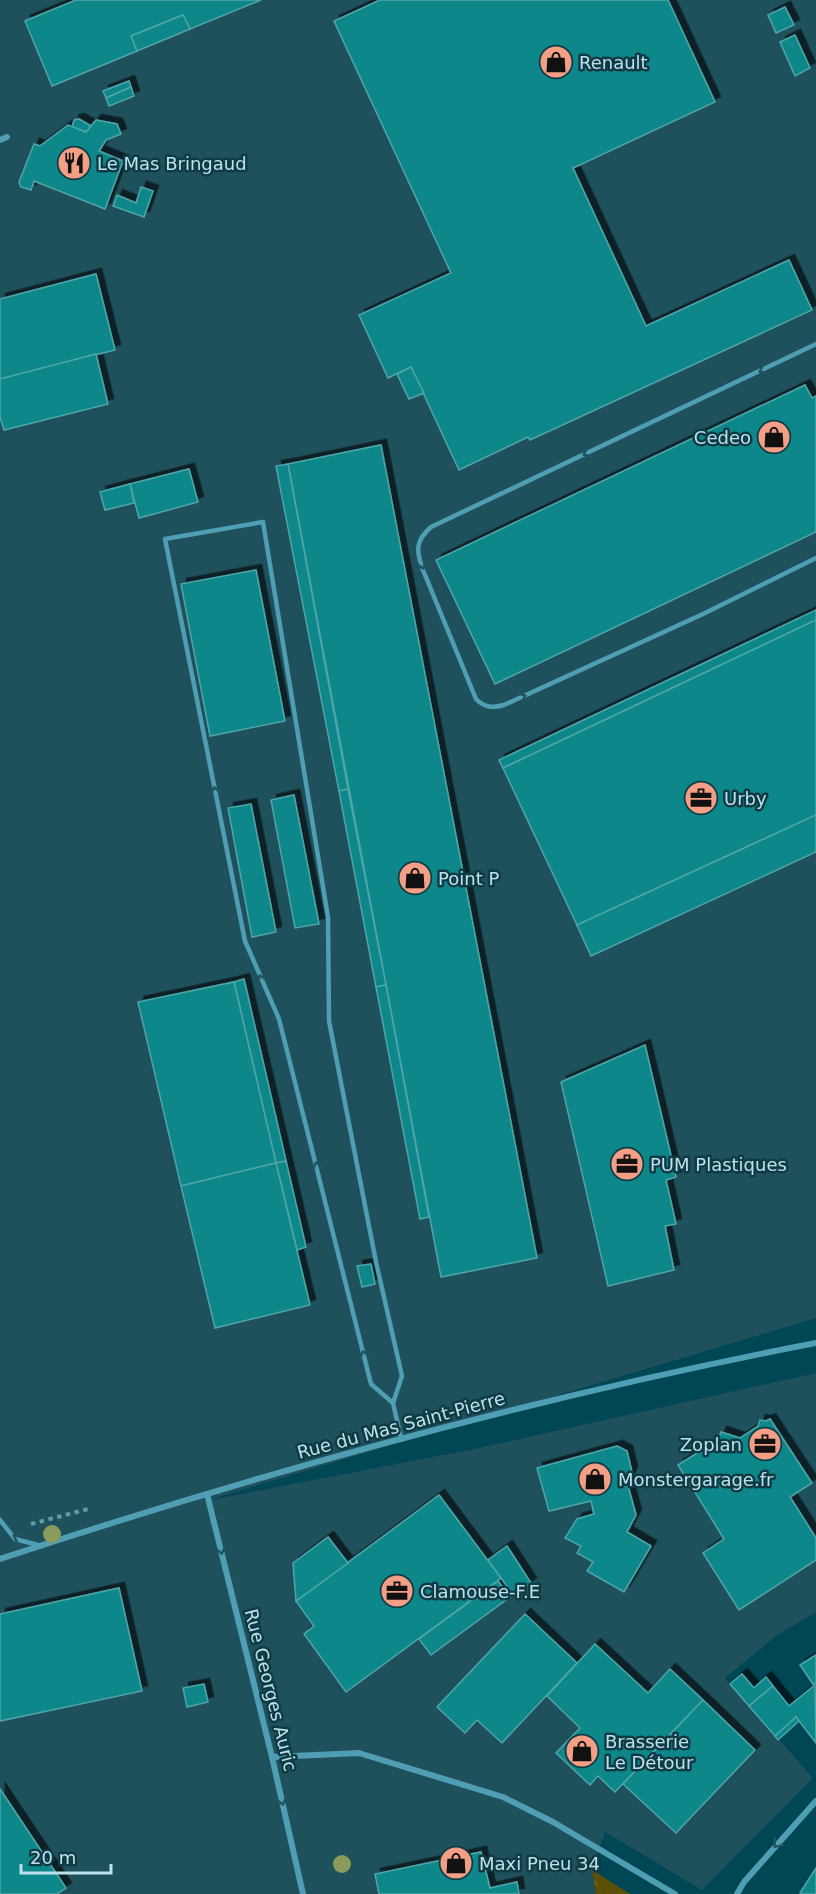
<svg xmlns="http://www.w3.org/2000/svg" width="816" height="1894" font-family="'DejaVu Sans',sans-serif">
<style>
.built{fill:#1f515d}
.park{fill:url(#park-crowns)}
.building{fill:#0c878a;stroke:#4fa5a7;stroke-width:1.5;filter:url(#shadow)}
.lines{fill:none;stroke-linecap:round;stroke-linejoin:round}
.path{stroke:#6599a6;stroke-width:4;stroke-dasharray:4.5 4.5;stroke-linecap:butt}
.service{stroke:#4f9eb3;stroke-width:4.5}
.minor{stroke:#4f9eb3;stroke-width:6}
.tree{fill:#8b9b5c}
.oneway{stroke:#1f5460}
.labels{text-anchor:middle;dominant-baseline:central;stroke-width:5;stroke-linejoin:round;paint-order:stroke}
.poi-label{font-size:18px;fill:#bde2ed;stroke:#0f3b45;text-anchor:start}
.street-label{font-size:18px;fill:#bde2ed;stroke:#0f3b45}
</style>
<defs>
<pattern id="park-crowns" width="20" height="18" patternUnits="userSpaceOnUse" patternTransform="scale(1.5)"><rect width="20" height="18" fill="#5d4f05"/><path d="M2 6a3 3 0 1 1 6 0M12 15a3 3 0 1 1 6 0" fill="none" stroke="#72682a"/></pattern>
<filter id="shadow"><feDropShadow dx="5.5" dy="-5.5" stdDeviation="0" flood-color="#0009"/></filter>
</defs>
<rect width="100%" height="100%" fill="#004756"/>
<polygon class="built" points="0,0 816,0 816,1318 205,1501 474,1449 816,1373 816,1612 776,1636 725,1678 813,1778 702,1890 605,1832 592,1870 596,1894 0,1894"/>
<polygon class="park" points="592,1870 630,1894 596,1894"/>
<g class="building">
<polygon points="76,0 261,0 190,29 183,15 131,36 137,51 52,86 25,21"/>
<polygon points="380,0 668,0 715,102 573,168 646,326 789,260 812,310 530,440 528,437 459,470 411,367 388,378 359,315 451,273 334,21"/>
<polygon points="785,7 794,25 776,33 768,15"/>
<polygon points="183,15 190,29 137,51 131,36"/>
<polygon points="795,35 810,68 795,76 780,42"/>
<polygon points="129,81 131,87 106,98 103,91"/>
<polygon points="131,87 134,96 109,106 106,98"/>
<polygon points="79,119 91,126 86,132 72,127 74,120"/>
<polygon points="96,120 117,124 121,134 106,140 99,151 123,161 105,209 34,181 31,190 21,187 19,182 34,144 40,146 68,125 86,132"/>
<polygon points="141,187 153,191 144,217 113,206 117,195 136,203"/>
<polygon points="96,274 115,350 0,379 0,299"/>
<polygon points="96,354 108,404 4,430 0,417 0,379"/>
<polygon points="411,367 424,393 409,399 397,374"/>
<polygon points="805,385 812,398 816,396 816,532 495,684 436,560"/>
<polygon points="381,445 537,1258 441,1277 288,464"/>
<polygon points="288,464 348,789 339,791 276,466"/>
<polygon points="189,469 198,502 139,518 130,484"/>
<polygon points="130,484 134,503 105,510 100,492"/>
<polygon points="256,570 285,721 210,736 181,584"/>
<polygon points="816,610 816,620 503,768 499,760"/>
<polygon points="816,620 816,815 577,925 503,768"/>
<polygon points="348,789 386,985 376,987 339,791"/>
<polygon points="294,795 319,924 295,928 271,800"/>
<polygon points="251,804 276,932 252,937 228,808"/>
<polygon points="816,815 816,852 591,956 577,925"/>
<polygon points="244,979 286,1161 276,1163 234,982"/>
<polygon points="234,982 276,1163 181,1186 138,1002"/>
<polygon points="386,985 429,1217 420,1219 376,987"/>
<polygon points="645,1045 676,1177 666,1180 676,1224 665,1226 674,1270 608,1286 561,1082"/>
<polygon points="286,1161 306,1247 297,1250 276,1163"/>
<polygon points="276,1163 310,1305 215,1328 181,1186"/>
<polygon points="371,1264 375,1284 362,1287 357,1266"/>
<polygon points="770,1419 812,1483 790,1497 816,1538 816,1560 739,1610 703,1553 724,1539 678,1465 718,1440 721,1432 740,1438 758,1426 760,1420 766,1421"/>
<polygon points="617,1446 627,1451 632,1472 627,1482 636,1515 627,1532 651,1546 624,1592 587,1571 593,1562 577,1553 581,1546 565,1538 577,1519 594,1514 591,1501 549,1511 537,1468"/>
<polygon points="439,1495 501,1578 346,1692 304,1634 314,1626 296,1601"/>
<polygon points="328,1537 348,1563 296,1601 293,1563"/>
<polygon points="507,1546 531,1583 514,1596 488,1560"/>
<polygon points="498,1581 510,1597 431,1655 419,1639"/>
<polygon points="119,1588 142,1691 0,1721 0,1614"/>
<polygon points="525,1614 577,1663 502,1743 477,1720 465,1733 437,1707"/>
<polygon points="595,1644 648,1693 670,1669 703,1700 615,1792 598,1776 590,1785 556,1753 580,1728 547,1696"/>
<polygon points="816,1655 816,1683 813,1684 800,1665"/>
<polygon points="742,1674 754,1688 766,1677 773,1686 749,1706 730,1684"/>
<polygon points="204,1684 208,1702 187,1707 183,1688"/>
<polygon points="815,1685 816,1743 796,1717 775,1736 749,1706 773,1686 789,1706"/>
<polygon points="703,1700 755,1750 676,1833 623,1784"/>
<polygon points="796,1717 799,1721 778,1740 775,1736"/>
<polygon points="0,1789 66,1888 57,1894 0,1894"/>
<polygon points="481,1852 490,1888 517,1882 519,1894 379,1894 375,1874"/>
<polygon points="816,1868 816,1894 802,1894 800,1893"/>
</g>
<g class="lines">
<polyline class="path" points="31,1524 88,1509"/>
<g class="service">
<path d="M816,344L431,527C415,541 416,551 423,570L476,699C485,708 493,708 504,705L703,614L816,558"/>
<polyline points="393,1403 371,1384 279,1019 245,941 165,539 263,522 328,917 329,1021 376,1262 402,1376 393,1403 401,1438"/>
<polyline points="0,1520 15,1539 38,1545"/>
</g>
<g class="minor">
<polyline points="0,140 7,137"/>
<polyline points="207,1494 272,1757 303,1894"/>
<path d="M0,1559C267,1471 539,1396 816,1343"/>
<polyline points="272,1757 359,1753 503,1797 553,1822 675,1894"/>
<polyline points="737,1894 744,1882 816,1801"/>
</g>
</g>
<g class="tree">
<circle cx="52" cy="1534" r="9"/>
<circle cx="342" cy="1864" r="9"/>
</g>
<defs><path id="oneway-chevron" d="M-2-3.5L2.5 0L-2 3.5" fill="none" stroke-width="1.6" stroke-linecap="round" stroke-linejoin="round" transform="scale(1.5)"/></defs>
<g class="oneway">
<use href="#oneway-chevron" transform="translate(763 370) rotate(155)"/>
<use href="#oneway-chevron" transform="translate(587 453) rotate(155)"/>
<use href="#oneway-chevron" transform="translate(422 565) rotate(72)"/>
<use href="#oneway-chevron" transform="translate(522 697) rotate(-25)"/>
<use href="#oneway-chevron" transform="translate(215 791) rotate(-101)"/>
<use href="#oneway-chevron" transform="translate(261 979) rotate(-114)"/>
<use href="#oneway-chevron" transform="translate(317 1166) rotate(-104)"/>
<use href="#oneway-chevron" transform="translate(364 1355) rotate(-104)"/>
<use href="#oneway-chevron" transform="translate(17 1537) rotate(-152)"/>
<use href="#oneway-chevron" transform="translate(221 1550) rotate(76)"/>
<use href="#oneway-chevron" transform="translate(282 1801) rotate(77)"/>
<use href="#oneway-chevron" transform="translate(777 1844) rotate(131)"/>
</g>
<defs>
<g id="shop-disc" transform="scale(1.725)"><circle r="9.5" fill="#f39f86" stroke="#0f3b45"/><path d="M-5-2.5h2.3a2.7 3.5 0 0 1 5.4 0H5L5.5 6h-11ZM-1.5-2.5h3a1.5 2.3 0 0 0-3 0Z" fill="#111"/></g>
<g id="restaurant-disc" transform="scale(1.725)"><circle r="9.5" fill="#f39f86" stroke="#0f3b45"/><path d="M-5-6h1v4h1v-4h1v4h1v-4h1v5L-1.5 .5V6h-2V.5L-5-1ZM5-6V6H3V1.5H1.5Q1.5-4 5-6Z" fill="#111"/></g>
<g id="office-disc" transform="scale(1.725)"><circle r="9.5" fill="#f39f86" stroke="#0f3b45"/><path d="M-6-3h4V-5.5h4V-3h4V5H-6ZM-1-4.5V-3h2v-1.5ZM-6 0V1H6V0Z" fill="#111"/></g>
</defs>
<g fill-rule="evenodd">
<use href="#shop-disc" x="556" y="62"/>
<use href="#restaurant-disc" x="74" y="163"/>
<use href="#shop-disc" x="774" y="437"/>
<use href="#office-disc" x="701" y="798"/>
<use href="#shop-disc" x="415" y="878"/>
<use href="#office-disc" x="627" y="1164"/>
<use href="#office-disc" x="765" y="1444"/>
<use href="#shop-disc" x="595" y="1479"/>
<use href="#office-disc" x="397" y="1591"/>
<use href="#shop-disc" x="582" y="1751"/>
<use href="#shop-disc" x="456" y="1863"/>
</g>
<g class="labels">
<g class="poi-label">
<text x="579" y="62">Renault</text>
<text x="97" y="163">Le Mas Bringaud</text>
<text x="751" y="437" text-anchor="end">Cedeo</text>
<text x="724" y="798">Urby</text>
<text x="438" y="878">Point P</text>
<text x="650" y="1164">PUM Plastiques</text>
<text x="742" y="1444" text-anchor="end">Zoplan</text>
<text x="618" y="1479">Monstergarage.fr</text>
<text x="420" y="1591">Clamouse-F.E</text>
<text x="605" y="1741">Brasserie<tspan x="605" dy="21">Le Détour</tspan></text>
<text x="479" y="1863">Maxi Pneu 34</text>
</g>
<g class="street-label">
<text transform="translate(401 1425) rotate(-15)">Rue du Mas Saint-Pierre</text>
<text transform="translate(271 1690) rotate(76)">Rue Georges Auric</text>
</g>
</g>
<path d="M21 1864v9h90v-9" fill="none" stroke="#bde2ed" stroke-width="3"/>
<text x="30" y="1864" font-size="18" fill="#bde2ed" stroke="#0f3b45" stroke-width="4.5" paint-order="stroke">20 m</text>
</svg>
